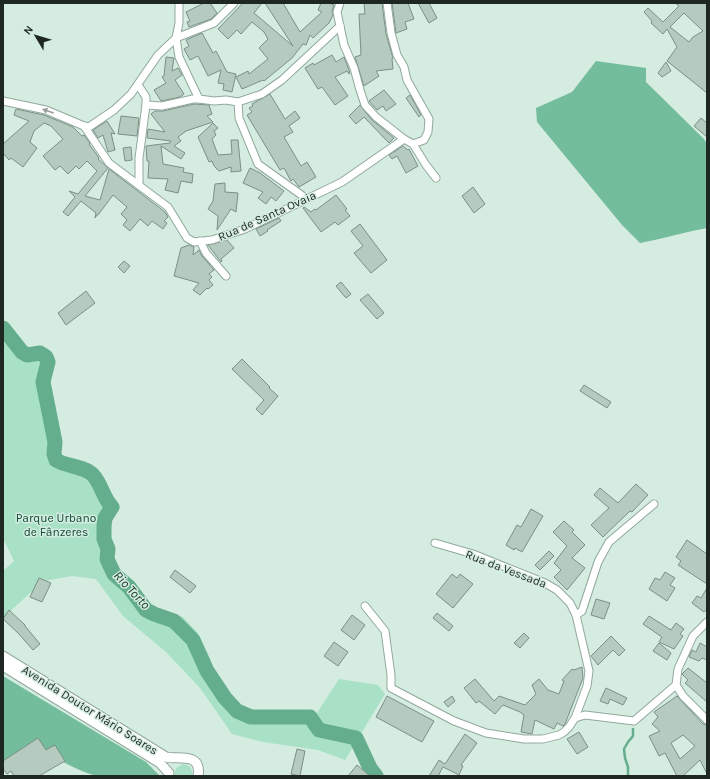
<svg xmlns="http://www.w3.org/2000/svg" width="710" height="779" font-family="Karla,sans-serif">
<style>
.green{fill:#a8e1c6}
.forest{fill:#74bd9c}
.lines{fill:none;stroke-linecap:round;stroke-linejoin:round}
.stream{stroke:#64ad8d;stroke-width:2.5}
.river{stroke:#64ad8d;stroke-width:15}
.building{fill:#b5cbc0;stroke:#7b9086;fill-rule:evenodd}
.minor-casing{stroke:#92a89d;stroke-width:9}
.secondary-casing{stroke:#92a89d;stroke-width:11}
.minor{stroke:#fff;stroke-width:7}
.secondary{stroke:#fff;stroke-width:9}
.oneway{fill:#9a9e9c}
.labels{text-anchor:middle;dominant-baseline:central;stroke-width:3;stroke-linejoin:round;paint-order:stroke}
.street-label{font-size:12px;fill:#1f2723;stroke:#d5ece0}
.park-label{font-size:12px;fill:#0e4a35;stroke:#d5ece0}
.water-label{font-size:13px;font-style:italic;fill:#113325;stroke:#d5ece0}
</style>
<rect width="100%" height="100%" fill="#d5ece0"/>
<g class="green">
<polygon points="3,337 21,358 38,358 43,362 39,385 48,432 52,462 81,472 91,479 106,507 109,526 109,537 110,548 115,566 140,596 162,611 183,617 197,632 208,654 217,676 239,705 258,712 315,716 339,679 378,685 385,694 345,760 318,750 263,742 232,734 200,688 166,652 123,616 96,579 72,576 43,581 3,618 3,571 14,561 3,538"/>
<path d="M183,764C190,765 193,769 192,776H174L176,768Z"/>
</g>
<g class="forest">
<path d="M596,61L646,68V82L704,139L707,144V228C684,232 663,239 640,243L622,225L537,122L536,108L572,92Z"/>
<path d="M3,676L146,762L160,776C141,776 116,778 98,776C85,774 56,760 46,750L3,761Z"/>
</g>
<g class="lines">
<polyline class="stream" points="628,776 628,767 625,758 624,749 628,742 633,736 633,729"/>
<path class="river" d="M3,328L22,352L27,355L40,353L46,357L48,362L43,382L55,442L54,454L56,460C67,467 85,466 93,475C101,483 103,498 112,507L105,518L104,526V539L108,549L107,559L114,574L129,587L146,610L154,614L174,621L193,640L207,671L225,698L237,711L251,717H310L319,730L356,738L370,768L376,776"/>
</g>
<g class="building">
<polygon points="204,3 210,3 217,13 211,19 189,27 187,22 190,21 186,12"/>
<polygon points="243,3 262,3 254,13 293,46 265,3 283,3 300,32 322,12 318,10 321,3 329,3 334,5 332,11 333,15 329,23 313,38 310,35 306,45 303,44 292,58 264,81 263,80 242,89 236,77 248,71 249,74 268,59 259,48 268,39 264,32 252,22 241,34 237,30 228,39 218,29"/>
<polygon points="364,3 382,3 386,34 393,58 392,59 393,69 376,71 379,76 364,86 355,57 361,55 359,14 365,14"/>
<polygon points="392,3 408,3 414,19 405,22 407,29 396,33"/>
<polygon points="418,3 429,3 437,18 429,23"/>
<path d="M675,3H707V93L667,61L677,47L667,29L663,34L651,23L652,21L644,12L648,8L663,22L679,6ZM684,13L703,31L693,37L689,42L670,27Z"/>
<polygon points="202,33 213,53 216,51 227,72 236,74 232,92 223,90 224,84 218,83 221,70 208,76 198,56 190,60 184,49 189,46 186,40"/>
<polygon points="332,55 336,62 344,57 350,73 349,74 347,71 335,77 348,96 335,105 322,87 318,89 305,68 313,63 314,65"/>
<polygon points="166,57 174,58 172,71 178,68 181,73 182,75 175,80 184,94 180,97 161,101 154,90 166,83 162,77 164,76"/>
<polygon points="666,62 671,71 662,77 658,73"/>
<polygon points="384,90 396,104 386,111 383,106 377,110 369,101"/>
<polygon points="270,94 285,119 295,111 300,118 289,126 293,132 284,137 301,166 307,162 316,177 299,187 293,179 291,181 284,168 280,170 247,115 252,112 249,108 253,106 252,104"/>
<polygon points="410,95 421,115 419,117 406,98"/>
<polygon points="194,104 209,105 212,114 207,116 213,122 186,131 178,137 181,141 174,146 185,153 181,159 161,146 163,164 184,168 183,172 193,174 192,183 181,181 178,193 165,190 168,179 148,178 149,161 147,161 146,146 170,143 171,141 147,138 148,129 165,132 151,114 155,111 163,111"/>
<polygon points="360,105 372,120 394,138 389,143 364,117 356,124 349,116"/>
<polygon points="16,109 44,115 73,127 82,136 84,135 90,143 89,144 99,158 98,159 108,168 85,196 100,200 109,169 165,212 168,217 164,221 167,223 163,229 152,221 148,226 140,219 130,231 123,225 127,220 121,214 127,207 113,195 98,215 97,215 95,218 96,213 81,201 68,216 63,212 75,197 69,191 78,194 97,171 87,161 79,169 76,166 68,174 60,166 55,170 43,156 63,139 51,126 44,123 34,131 30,142 37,148 23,167 11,158 9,160 3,153 3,144 29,121 14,115"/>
<polygon points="121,116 139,118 137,136 118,134"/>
<polygon points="701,118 707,123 707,137 694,126"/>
<polygon points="107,121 115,134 111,133 115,150 108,152 103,135 98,138 93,130"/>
<polygon points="213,123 218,128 214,131 216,135 212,139 218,155 232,154 231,140 238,140 241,171 231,172 231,167 219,171 214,166 212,161 209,162 198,137"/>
<polygon points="403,146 408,150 409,149 418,166 406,173 397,156 392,159 389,155"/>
<polygon points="131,147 132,160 125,161 123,148"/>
<polygon points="250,168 260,173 284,191 276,201 271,197 266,204 258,198 263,192 243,183"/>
<polygon points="225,183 225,192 238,193 236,212 231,209 217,230 218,216 208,209 213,201 215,184"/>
<polygon points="473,187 485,204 474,213 462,196"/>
<polygon points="336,195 347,209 345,210 350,216 338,225 335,222 321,232 303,208 304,207 311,212 315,209 316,210"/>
<polygon points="279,218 281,221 267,230 268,231 260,236 256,229"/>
<polygon points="360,224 387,260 371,273 354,253 363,246 351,231"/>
<polygon points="227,240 234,248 221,259 222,261 221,262 208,245"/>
<polygon points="189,245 194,247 193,255 199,250 202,256 214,270 209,274 212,277 209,280 213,285 208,289 207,288 200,295 193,290 199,283 174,276 181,248"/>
<polygon points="124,261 130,266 124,273 118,267"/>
<polygon points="341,282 351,294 346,298 336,286"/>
<polygon points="86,291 95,303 66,325 58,313"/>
<polygon points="368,294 384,313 377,319 360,300"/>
<polygon points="242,359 270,387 269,388 278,396 262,415 256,409 264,400 232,369"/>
<polygon points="584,385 611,402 607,408 580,391"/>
<polygon points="636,484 648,495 632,512 630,511 603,537 591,525 609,508 594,495 600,488 618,503"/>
<polygon points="531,509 543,516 522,552 515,548 514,550 506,545 517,525 521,527"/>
<polygon points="564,521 574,530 572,532 585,545 572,558 585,568 567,590 554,577 561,570 554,563 567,546 553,532"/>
<polygon points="687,540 707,554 707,584 678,565 681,561 676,557"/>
<polygon points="549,551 554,556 540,570 535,565"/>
<polygon points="175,570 196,586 190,593 170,577"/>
<polygon points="665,572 675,578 670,585 675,588 667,601 649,589 655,578 660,580"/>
<polygon points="452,574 457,578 460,574 473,584 453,608 436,594"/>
<polygon points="39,578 51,583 42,602 30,597"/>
<polygon points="707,588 707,609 704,612 692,603 697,596 701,598"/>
<polygon points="596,599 610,603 604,619 591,615"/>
<polygon points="9,610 25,625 25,626 40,644 33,650 18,633 3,619"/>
<polygon points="437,613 453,626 449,631 433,618"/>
<polygon points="352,615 365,625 354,640 341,630"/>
<polygon points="649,616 671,630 676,623 684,629 680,634 683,636 674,649 659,642 662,637 643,624"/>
<polygon points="524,633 529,638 520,648 514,643"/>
<polygon points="611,636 625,650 619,656 613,650 598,665 591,656"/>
<polygon points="334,642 348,652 338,666 324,656"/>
<polygon points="659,643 671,653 667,660 653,651"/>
<polygon points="700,643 707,647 707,660 702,658 699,661 689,657 692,650 696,652"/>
<polygon points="582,667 583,678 565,724 563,726 557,723 554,729 535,720 532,734 521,732 524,715 520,712 503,705 495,714 479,701 476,703 464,688 475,679 494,701 499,696 525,705 536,694 532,685 539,679 548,690 559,694 564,681 562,680 572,669 574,670"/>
<polygon points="688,668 707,683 707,702 685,683 688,680 682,674"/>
<polygon points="606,688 627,698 623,705 610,699 608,704 600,701"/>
<polygon points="387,696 434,721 422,742 376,717"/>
<polygon points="452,696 455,701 448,707 444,702"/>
<path d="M677,696L703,724L707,725V774L700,760L683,776H677L665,753L659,756L649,736L660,731L652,724L658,717L654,712ZM683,735L695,746L680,759L671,743Z"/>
<polygon points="579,732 588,747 577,754 567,739"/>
<polygon points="465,734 477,743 461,765 463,766 459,775 443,767 438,776 429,776 439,760 445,764"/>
<polygon points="38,738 46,750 55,745 65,761 39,776 14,776 11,771 7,774 3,769 3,761"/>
<polygon points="297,749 305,751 300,776 291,774"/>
<polygon points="357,765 370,776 348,776"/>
</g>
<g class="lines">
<g class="minor-casing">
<g id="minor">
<polyline points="234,3 214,23 176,38 179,57 199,99 214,101 226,100 238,102 262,94 282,80 340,26"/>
<polyline points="340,3 337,12 344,45 354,68 360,90 365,105 376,117 404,139 413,144 426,165 436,178"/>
<polyline points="387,3 391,33 397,55 404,67 407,80 429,119 428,132 424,140 413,144"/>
<polyline points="138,85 146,97 146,105 139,158 139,185"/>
<polyline points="3,101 46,110 84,126 109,163 168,207 187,238 194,242 212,240 245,229 342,182 404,139"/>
<polyline points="238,102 239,118 258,164 307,199"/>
<polyline points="146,105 162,106 193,99 199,99"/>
<polyline points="84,126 89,127 114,110 131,94 158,55 176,38 179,23 179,3"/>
<polyline points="200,241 206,253 226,276"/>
<polyline points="435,543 473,554 545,583 557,590 570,603 576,615 589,671 587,686 575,718"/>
<polyline points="365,606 385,631 391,675 391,688 454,721 486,733 524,739 543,739 559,735 564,732 569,727 575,718 585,715 634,721 676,685 678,669 693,636 707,622"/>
<polyline points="576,615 582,611 598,562 609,542 654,504"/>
<polyline points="676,685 683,696 707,720"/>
</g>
</g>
<g class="secondary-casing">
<g id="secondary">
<path d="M3,656L166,757C179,760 202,752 198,776"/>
<polyline points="3,666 152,758 160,763 169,773"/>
</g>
</g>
<use href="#minor" class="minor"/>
<use href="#secondary" class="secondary"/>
</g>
<defs><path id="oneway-solid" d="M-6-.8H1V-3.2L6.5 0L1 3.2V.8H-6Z"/></defs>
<use class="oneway" href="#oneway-solid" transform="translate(48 111) rotate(-161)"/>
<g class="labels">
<g class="street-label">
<text transform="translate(267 216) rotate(-24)">Rua de Santa Ovaia</text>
<text transform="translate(506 569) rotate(21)">Rua da Vessada</text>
<text transform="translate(90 710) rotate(32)">Avenida Doutor Mário Soares</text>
</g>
<g class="park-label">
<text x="56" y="518">Parque Urbano<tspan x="56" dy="14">de Fânzeres</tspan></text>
</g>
<g class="water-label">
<text transform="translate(132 590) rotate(47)">Rio Torto</text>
</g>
</g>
<rect width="710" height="779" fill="none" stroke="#1f2723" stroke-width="8"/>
<g transform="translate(36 36) rotate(308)" stroke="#d5ece0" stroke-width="3" paint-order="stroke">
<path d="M0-3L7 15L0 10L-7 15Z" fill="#1f2723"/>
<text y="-6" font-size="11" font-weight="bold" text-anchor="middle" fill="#1f2723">N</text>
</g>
</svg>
